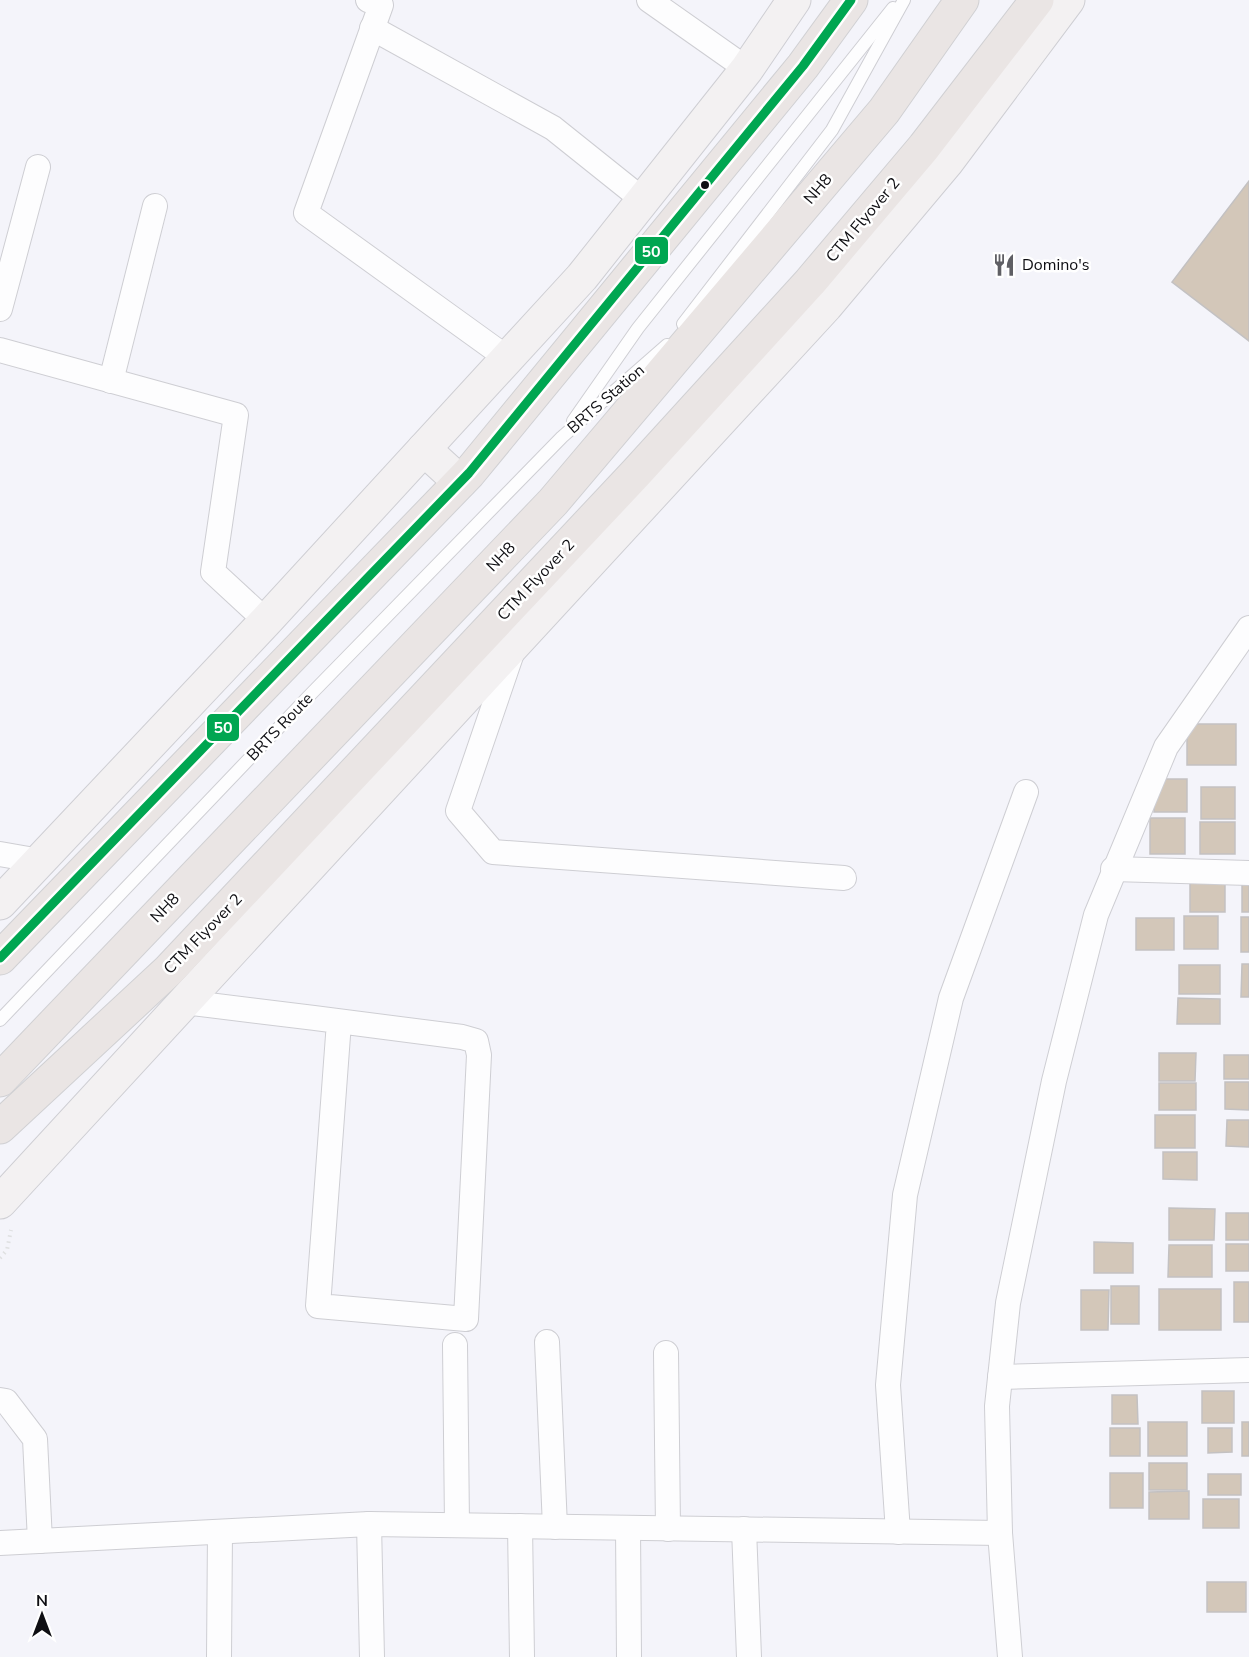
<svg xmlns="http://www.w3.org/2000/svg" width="1249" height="1657" font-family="'Nunito Sans',sans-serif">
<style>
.building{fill:#d3c7b9;stroke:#c3c1c2;stroke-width:1.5}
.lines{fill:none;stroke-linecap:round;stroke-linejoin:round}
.lane-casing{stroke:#ceced3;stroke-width:14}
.street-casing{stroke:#ceced3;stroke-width:26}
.secondary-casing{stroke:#ceced3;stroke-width:35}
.primary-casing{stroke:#d0d0d3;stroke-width:35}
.path{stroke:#dfe0e1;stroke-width:4;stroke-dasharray:1.5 4.5;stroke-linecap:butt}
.lane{stroke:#fdfdfe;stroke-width:12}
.street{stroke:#fdfdfe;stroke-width:24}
.secondary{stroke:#f3f1f2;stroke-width:33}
.primary{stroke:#eae5e4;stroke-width:33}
.bus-1-casing{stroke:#fff;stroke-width:14}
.bus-1{stroke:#00a651;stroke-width:9}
.bus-dot{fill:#0f0f13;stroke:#fff;stroke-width:2}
.labels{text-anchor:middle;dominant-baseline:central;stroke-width:5;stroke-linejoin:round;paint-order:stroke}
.street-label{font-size:16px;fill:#0f0f13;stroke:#fff}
.poi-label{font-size:16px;fill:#0f0f13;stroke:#fff;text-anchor:start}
.line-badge{stroke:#fff;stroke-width:2}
.badge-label{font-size:16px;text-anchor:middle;font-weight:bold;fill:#fff}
</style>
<rect width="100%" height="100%" fill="#f4f4fa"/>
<g class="building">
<polygon points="1249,181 1249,341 1172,282"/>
<rect x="1187" y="724" width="49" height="41"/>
<rect x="1154" y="779" width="33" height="33"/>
<rect x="1201" y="787" width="34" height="32"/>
<rect x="1150" y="818" width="35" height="36"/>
<rect x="1200" y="822" width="35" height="32"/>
<rect x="1190" y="881" width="35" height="31"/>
<rect x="1242" y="884" width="7" height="28"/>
<rect x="1184" y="916" width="34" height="33"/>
<rect x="1241" y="917" width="8" height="35"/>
<rect x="1136" y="918" width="38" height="32"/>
<polygon points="1242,964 1249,964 1249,997 1241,997"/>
<rect x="1179" y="965" width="41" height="29"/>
<polygon points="1178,998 1220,999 1220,1024 1177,1024"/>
<polygon points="1159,1053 1196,1053 1195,1081 1159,1081"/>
<rect x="1224" y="1055" width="25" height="24"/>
<polygon points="1225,1082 1249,1082 1249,1110 1225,1109"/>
<rect x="1159" y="1083" width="37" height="27"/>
<rect x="1155" y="1115" width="40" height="33"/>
<polygon points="1227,1120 1249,1120 1249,1147 1226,1146"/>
<polygon points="1163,1152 1197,1152 1197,1180 1163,1179"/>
<polygon points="1169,1208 1215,1209 1214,1240 1169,1240"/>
<rect x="1226" y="1213" width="23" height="27"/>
<polygon points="1094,1242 1133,1243 1133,1273 1094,1273"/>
<rect x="1226" y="1244" width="23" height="27"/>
<polygon points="1169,1245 1212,1245 1212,1277 1168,1277"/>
<rect x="1234" y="1282" width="15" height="40"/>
<rect x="1111" y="1286" width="28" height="38"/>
<rect x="1159" y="1289" width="62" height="41"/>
<polygon points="1081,1290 1109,1290 1108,1330 1081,1330"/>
<rect x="1202" y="1391" width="32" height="32"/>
<polygon points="1112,1395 1137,1395 1138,1424 1112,1424"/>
<rect x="1148" y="1422" width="39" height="34"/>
<rect x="1242" y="1422" width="7" height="34"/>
<rect x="1110" y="1428" width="30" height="28"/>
<polygon points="1208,1428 1232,1428 1232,1452 1208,1453"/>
<rect x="1149" y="1463" width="38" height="27"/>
<rect x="1110" y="1473" width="33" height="35"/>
<rect x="1208" y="1474" width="33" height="21"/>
<polygon points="1189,1491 1189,1519 1149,1519 1149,1492"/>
<rect x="1203" y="1499" width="36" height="29"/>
<rect x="1207" y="1582" width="39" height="30"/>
</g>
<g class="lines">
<g class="lane-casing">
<g id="lane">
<polyline points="683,324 832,130 904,0"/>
<polyline points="573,421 638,328 893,8"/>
<polyline points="0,1020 308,697 562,437 667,345"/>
</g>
</g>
<g class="street-casing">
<g id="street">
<polyline points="368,0 381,5 306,213 507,358"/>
<polyline points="649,0 747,69"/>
<polyline points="372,28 553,128 643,200"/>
<polyline points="0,309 38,167"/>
<polyline points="0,350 236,415 213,572 266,621"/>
<polyline points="111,381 155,206"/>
<polyline points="513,650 458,811 493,852 844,878"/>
<polyline points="0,854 40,861"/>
<polyline points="1113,869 1249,873"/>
<path d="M184,1002C277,1013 369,1025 462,1037L476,1041L479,1055L466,1319L318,1306L339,1022"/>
<polyline points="547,1342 555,1527"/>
<polyline points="455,1345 457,1525"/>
<polyline points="666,1353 668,1529"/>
<polyline points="1000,1377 1249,1370"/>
<polyline points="0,1400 6,1401 35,1439 40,1541"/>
<polyline points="369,1524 372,1657"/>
<polyline points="520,1526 522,1657"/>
<polyline points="628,1528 629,1657"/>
<polyline points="744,1529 749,1657"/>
<polyline points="898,1532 888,1385 905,1195 951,998 1026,792"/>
<polyline points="0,1543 369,1524 1000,1533"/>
<polyline points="219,1657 220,1532"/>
<polyline points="1010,1657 1000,1533 997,1406 1008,1303 1054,1081 1096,915 1166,747 1249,628"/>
</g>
</g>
<g class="secondary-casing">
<g id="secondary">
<polyline points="424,449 460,482"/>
<polyline points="0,903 266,621 582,277 747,69 794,0"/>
<polyline points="0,1202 826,306 947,162 1068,0"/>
</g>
</g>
<g class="primary-casing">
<g id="primary">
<polyline points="0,958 469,473 803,66 851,0"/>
<polyline points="0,1080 553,502 884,111 962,0"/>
<polyline points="0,1127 169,970 636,473 810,282 924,147 1037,0"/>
</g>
</g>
<polyline class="path" points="0,1258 7,1250 11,1230"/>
<use href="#lane" class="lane"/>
<use href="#street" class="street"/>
<use href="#secondary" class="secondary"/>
<use href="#primary" class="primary"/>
<g class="bus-1-casing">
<polyline id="bus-1" points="0,958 469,473 803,66 851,0"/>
</g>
<use href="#bus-1" class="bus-1"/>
</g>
<defs>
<g id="restaurant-bare" transform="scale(1.8)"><path d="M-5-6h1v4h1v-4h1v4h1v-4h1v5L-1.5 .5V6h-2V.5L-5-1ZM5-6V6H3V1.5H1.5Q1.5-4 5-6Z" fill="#5f5f64" stroke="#fff" stroke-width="2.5" paint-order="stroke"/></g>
</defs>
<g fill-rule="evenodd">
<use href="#restaurant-bare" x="1004" y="265"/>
</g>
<circle class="bus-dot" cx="705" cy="185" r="5"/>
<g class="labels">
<g class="street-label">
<text transform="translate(818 189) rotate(-50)">NH8</text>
<text transform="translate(863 220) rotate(-50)">CTM Flyover 2</text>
<text transform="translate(606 399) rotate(-41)">BRTS Station</text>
<text transform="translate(501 557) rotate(-46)">NH8</text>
<text transform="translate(536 580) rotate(-47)">CTM Flyover 2</text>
<text transform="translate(280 727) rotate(-46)">BRTS Route</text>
<text transform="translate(165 908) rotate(-46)">NH8</text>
<text transform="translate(203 934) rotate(-46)">CTM Flyover 2</text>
</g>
<g class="poi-label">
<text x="1022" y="265">Domino's</text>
</g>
</g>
<g class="line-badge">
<rect x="634" y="236" width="35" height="29" rx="6" fill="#00a651"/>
<rect x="206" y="713" width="34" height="29" rx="6" fill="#00a651"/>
</g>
<g class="badge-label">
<text x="651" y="257">50</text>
<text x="223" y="733">50</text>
</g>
<g transform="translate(42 1615)" stroke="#ffffff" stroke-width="4.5" paint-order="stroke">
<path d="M0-4.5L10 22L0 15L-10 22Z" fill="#0f0f13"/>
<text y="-9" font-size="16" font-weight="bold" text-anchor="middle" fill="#0f0f13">N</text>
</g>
</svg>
